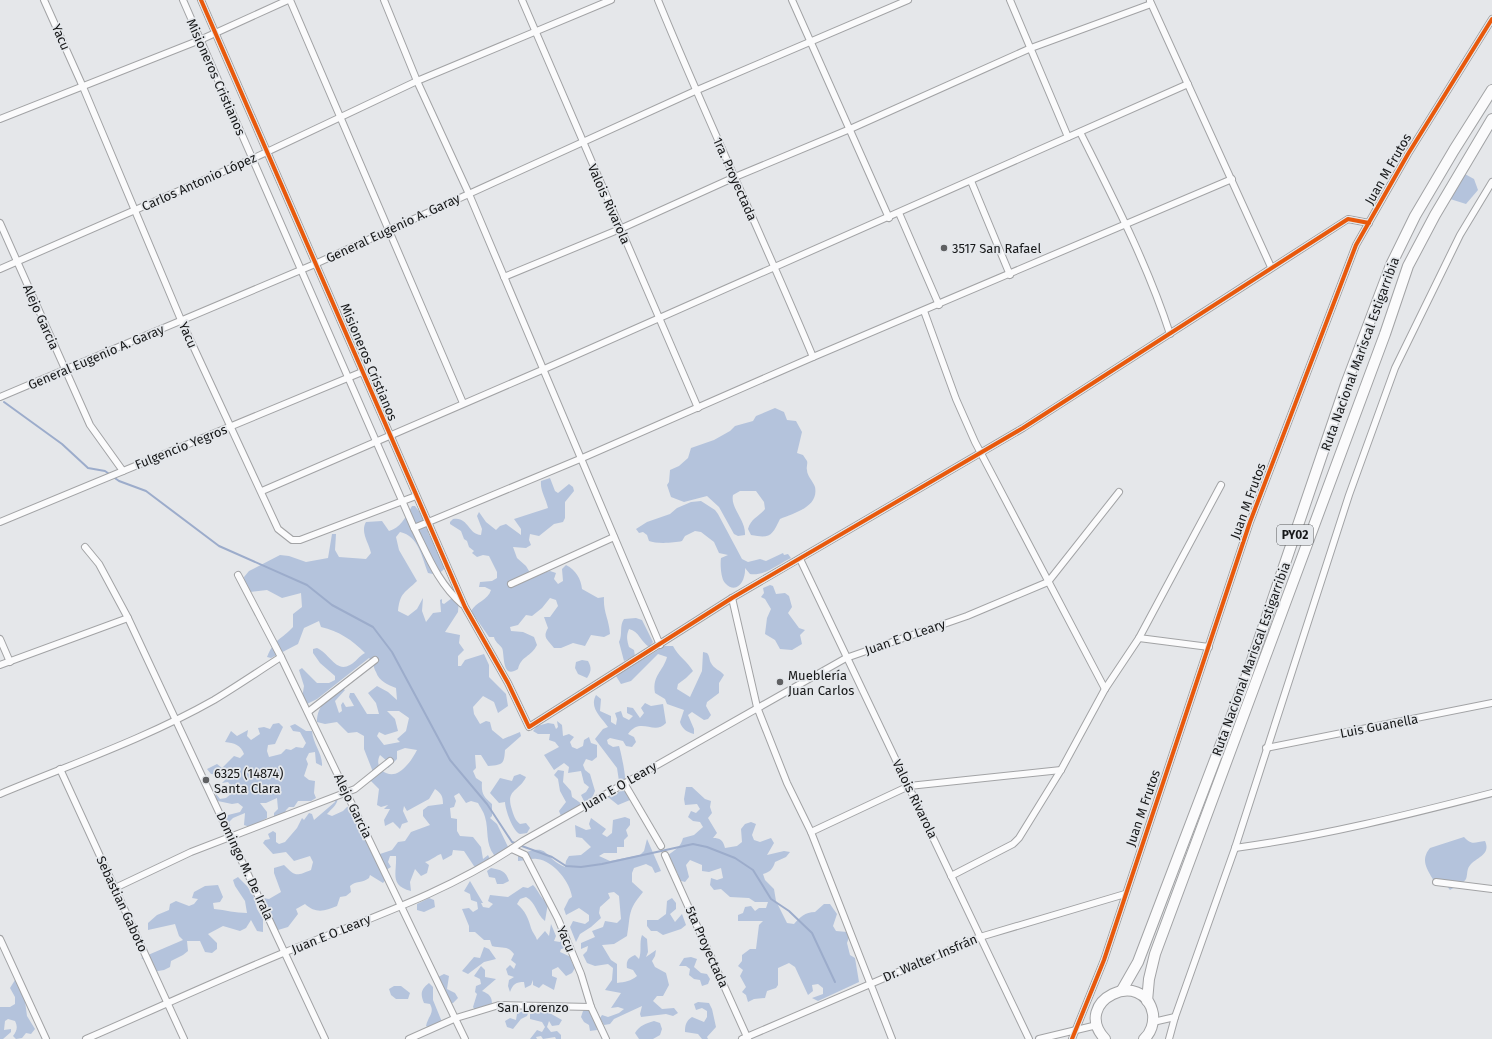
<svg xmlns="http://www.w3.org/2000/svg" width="1492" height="1039" font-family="'Fira Sans',sans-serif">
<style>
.forest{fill:#b4c3dc;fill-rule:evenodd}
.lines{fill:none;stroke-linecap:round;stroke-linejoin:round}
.stream{stroke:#9caccb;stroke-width:2}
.minor-casing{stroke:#a2a3a5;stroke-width:8}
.trunk-casing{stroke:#a2a3a5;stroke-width:12}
.minor{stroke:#fbfbfc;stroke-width:6}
.trunk{stroke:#fbfbfc;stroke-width:10}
.cycleway-casing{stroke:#e4e7eb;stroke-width:6}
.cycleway{stroke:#e8590c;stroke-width:4}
.poi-dot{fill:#5f6062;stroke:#e4e7eb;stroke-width:1.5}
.labels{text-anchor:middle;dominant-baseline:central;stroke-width:3.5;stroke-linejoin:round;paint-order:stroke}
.shield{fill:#e4e7eb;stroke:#545658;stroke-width:1}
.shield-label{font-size:12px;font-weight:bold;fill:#171819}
.street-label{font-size:13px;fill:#171819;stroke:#e4e7eb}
.poi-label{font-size:13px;fill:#171819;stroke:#e4e7eb;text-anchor:start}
</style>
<rect width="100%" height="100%" fill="#e5e7ea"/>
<g class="forest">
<polygon points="1463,173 1474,179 1478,190 1466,204 1447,198"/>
<path d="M775,408L784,412L787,420L796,421L802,432L797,453L803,455L807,461C808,464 806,467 807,470C807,476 813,481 815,487C819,507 794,513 780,519C772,535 771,539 751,535L748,529C751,518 759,517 765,509L764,502L756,491H740L733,495C730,508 746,520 745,535L738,536L734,534L719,507L707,496L684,502L671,497L667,485L669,482L670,470L679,466L688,458L691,448L714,440L730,431L735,426L753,421L756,416Z"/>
<path d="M550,478L555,491L558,493L569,484L573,487L574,491L565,502V518L563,522L554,524L539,536L530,534L529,540L531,545L526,548L513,547L517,558L526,566L532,576L550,571L556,573L554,579L558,584L563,581L562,569L566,565C576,570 581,579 582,589L598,598L604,597C603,612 609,619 610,634L604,637L591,635L585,646L573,643L561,648H554C548,640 542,638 548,628L544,617H550L558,606L556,600L550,598L542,608L532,616L526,615L518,625L510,627L511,631L523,632L534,637L537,645C531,657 521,656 518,669C501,680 505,654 502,648C499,644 495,642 494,637H489L471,611C476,602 488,600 491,590L485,587H479L480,582L492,581L497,578V572L489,556L483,555L477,557L472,553L474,551L469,547L467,541L464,539L461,531L450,524V522L453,519C468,516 468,534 481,535L482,529L477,516L479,512L486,522L496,530L500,526L506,524L521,535V529L514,519L548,508C546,498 540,491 541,481Z"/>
<path d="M701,501L715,510L718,514L742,559L748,562L760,559L766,561L783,553L784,555L788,554L791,558C778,564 766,576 750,574L745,568C746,580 737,596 725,583C721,579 720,564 721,558L728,555L719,553L714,542L701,532L695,531L685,536L682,541C674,543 656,544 649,541L647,535L643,532L639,533L636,529L647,522L670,514L677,508L691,502Z"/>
<path d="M412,506H415L425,519L429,535L445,554L446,566C441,574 437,575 428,573C422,558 419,536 400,532L396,537L399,550L417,581C405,593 400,592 398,611L408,616L417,609L423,598L422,611L426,622L433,613L441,612L440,600L442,599V603L444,604L452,598L459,600L458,612L445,632L460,635L459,643L464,650L458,656V666H461L465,660L484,654L489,665V677L506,694L508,706L498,713L494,702L483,696L473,707L474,714L480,724L486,721L490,722L492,730L503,739L520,732L521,736L505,750C504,763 504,765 488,766L481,755H475L476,768L473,771L476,778L482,782C481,794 484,797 492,804V816L490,818L497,824L510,851L506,856L494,855C485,843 489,830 485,817C484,812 480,807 478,803L471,801L466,803L459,793L454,796L456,801L454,807L450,808L451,818L457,819V831L460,836L473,837L481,847L483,859L488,855L491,861L480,868L474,866L464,851L453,850L452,855L443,860L441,854C435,856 432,860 425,862L429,865L427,873L421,876L415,869L410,882L411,891C389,886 397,873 396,856H390L388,862L391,867L386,870L387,878L383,883L370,875L369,878C363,883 355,881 350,886L351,892L346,896L340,897L337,906C325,911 316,914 305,904L296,909L298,914L288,927L278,930C269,922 274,909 263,901V898L269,899L281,892L274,873V868L284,865C296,877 296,876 311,870L313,862L310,856L294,861L286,852L273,854L263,843L265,840L270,839L268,834L273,831L276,833V842L279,844L285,842L297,828L302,818L304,820L309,813L312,814L314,820L335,802L334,796L337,795C340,803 332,808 327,814L332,816L343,811L347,807L353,805L378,861L380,854L392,850L398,842L405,841L411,832L430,825L423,816V810L428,806L443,804C443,796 441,793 435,789L429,799L407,811L404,806L403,811L408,822L402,824L400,829L393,822L385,826L384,820L390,809H384L388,805L381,807L377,805L379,789L370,780L373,772L364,749V736L357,732L348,733L337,722L325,724L317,722C317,704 329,698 342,688L345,690L335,701L339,713L342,711L341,705L343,702L346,707L354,706L349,697L350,693H354L367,714H379L376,703L368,693L377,686L388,692L397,700L396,688C388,685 379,681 376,672C373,667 374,662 369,658L317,699L305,705L302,698L304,686L299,670L302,668L317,683H329L335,680V676L320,663L313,653V649L317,648C330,654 336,673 350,665C356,662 359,656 365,653C352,640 339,631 321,627L319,621L304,628L298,644L271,658L267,657C275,638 281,640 293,627V614L302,607L301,593L282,598L267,590L250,592L245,586L244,577L249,571L280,555L289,556L306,562L328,558L332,534H336L335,550L339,557L366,559L371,553C369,543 360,532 366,522L382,521L389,531C401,528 406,516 412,506ZM387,711H399L409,718L406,731L397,739L400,742L384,745L377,736L379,732L385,735L398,731L395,719ZM405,748L417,750C413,758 407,767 399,772C388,779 373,768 380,755L387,761L388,768L397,759V751Z"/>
<polygon points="770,585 773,586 776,594 785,593 789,596 792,607 788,613 799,628 805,630 800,635 802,644 792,650 780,649 775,640 765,634 767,618 771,609 765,599 761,597 764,593 763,588"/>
<path d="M636,618L642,620L653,642L649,647C641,642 639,631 629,629C626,636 627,640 629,647L634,650L635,656L624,661L619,642C623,634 619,626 624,619Z"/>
<path d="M663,646H673C678,656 687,661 693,671L686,678L678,684L677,689L690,697L702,671L703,652L707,653C710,656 709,660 711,663C714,669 720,670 724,675L719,683V693L707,702L706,706L711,715L708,719L704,720L692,712L688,715L694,729V734C687,732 682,729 680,722L684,710L667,704L665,699L655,693C652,675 663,672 667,657L658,654L631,681L621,684L616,676C630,663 649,658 663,646Z"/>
<path d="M582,660L588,661C592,668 591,672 587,678L578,674L575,668L576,662Z"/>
<path d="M596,695L601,699L600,711L611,716V722L616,725L617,719L615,713L621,711L623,717L629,720L633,716L627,713V707L633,708L640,718L644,713L641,708L645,703L651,706L663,704L666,723C654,736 641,716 628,734L634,737L636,742L632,747L626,746L623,741L610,738L607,740L608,744L613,747L619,746C621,752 626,776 625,781H619L617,768L595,739L603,729L608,727C601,717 589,708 596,695Z"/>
<polygon points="557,721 562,725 563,736 569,734 574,737 570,742 572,747 577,749 583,746 584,740 589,737 591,743 597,745 597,757 592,761 586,759 583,765 585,770 590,774 595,791 590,803 584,801 581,795 586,792 589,787 584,783 581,771 568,773 569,767 564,763 554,770 544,755 559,747 555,742 549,740 550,734 538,734 533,731 537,726 548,723 554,724 556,729 558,727"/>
<path d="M279,723L283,727L275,744L268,745L267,751L269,757L281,754L286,749L291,750L296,747L303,748L306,743L300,732L293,731L290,726L295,724L306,731H312C313,744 323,754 322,766L316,763L315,752L309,753L306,759L308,764L304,776L309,780L315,781L314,793L316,798L311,801H298L294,807H289L286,810L283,819H274V813L278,809L277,798L266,803H260L267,812V818L250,827L244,825L245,813L233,818L229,822L233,833H227L226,821L228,815L240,812L243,807L238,803L232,804L213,800L216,794L220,799L226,798L231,794L232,787L228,782L222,783L230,775L211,774L207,769L217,764L222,768L234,756L240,758L244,754C241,745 234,743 225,742L231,731L237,736L248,730L247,736L251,740L260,734L258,728L264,727L270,729L273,724Z"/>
<polygon points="558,770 564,771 563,782 571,791 572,797 582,804 578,809 561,816 559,811 566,802 560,791 558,779 554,775"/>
<path d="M520,774L526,777C519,792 505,789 512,810C514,816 515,820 520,824L526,823L530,828L527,833C525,833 523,834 520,834C513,832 505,809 505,802L499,803L490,793L500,778L512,781L514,776Z"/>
<path d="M686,787H692L705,799L711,801L710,807L712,813L708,818L717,833L713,838C720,838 723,840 725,848L737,846L742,842L741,829L745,824L751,822L756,824L752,835L754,840L760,842L771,838L774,843L767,855L784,851L790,852L786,857L775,862C773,869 770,872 763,874L765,880L774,889L776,901L787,923L794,924C800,917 805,912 815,912L824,904H830L837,914L833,926L836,931L847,932L849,937L847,943L850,955L855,958L859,982L818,1001L812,998L823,994V988L818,984L812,985L813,991L808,995L795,967L789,963L778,968V985L776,988L767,991L765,998L754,999L748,1002L746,995L742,992L746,987L740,976L743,970L738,966L742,961V955L750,949H756L759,925L763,921H738V915L743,913L745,907L751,906L755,911L759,908H766L768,902H755L749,898L730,897L721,889L714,890L710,885L711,878L717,880L723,878L721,868L709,872L702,871V865L690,860L686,865L689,877L685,882L678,880V874L668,855C675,850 681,847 683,838L694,835L703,827L700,822L693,821L688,817L691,811L696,813L700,809L697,804L685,805L684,799Z"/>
<polygon points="623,790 628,794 630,800 618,805 608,797"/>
<path d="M625,817L630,819V825L626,830L628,836L624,840V847H617V853H604L599,856L610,861L640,855L644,851L647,839L661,871L655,873L652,867L646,864L634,868L632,873V882L643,892C627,911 631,914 627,936L614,944L602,945L611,960L617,964V983C625,982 631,981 637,976L633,970L627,968C626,961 628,958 635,955L639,959C642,951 639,943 642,935L647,939L648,952L646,957L656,950L655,956L652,961L655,967L666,973L669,985L663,996H657L653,1001L662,1009L674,1008L678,1013L673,1016L666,1014L641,1017L640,1014L642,1006L614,1019L610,1024L604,1025L600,1018L602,1015L608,1017L619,1013L624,1009L618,1007L611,1008L621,993L605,990L612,980L613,968L608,964L595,966L587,963L583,955L587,951L588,946L581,949V943L595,937L592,931L603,927L605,921L617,923L621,919L619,896L614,892L608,893L610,898L600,907L599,913L601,918L591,927L580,934L576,942L570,927L573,921L585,924L589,921V915L579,908L566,915L564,909L569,899L572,897C570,882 554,861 537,859C531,858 525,861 518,861V855C552,842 540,856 565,867L566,861L569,856L581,855L591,847L582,838L576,837L575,825L586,830L591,829L589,824L591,818L606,829L602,834L607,837L612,833L613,820Z"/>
<path d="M1464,837C1472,846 1475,842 1485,841C1491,854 1478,857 1471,864C1466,869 1468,874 1466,879C1463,884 1455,887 1450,890L1446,885L1434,881C1427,869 1420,860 1430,848Z"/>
<path d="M491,868C501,870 506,871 509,881L503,884H497L495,878L489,877L487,871Z"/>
<path d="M238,877L247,886L254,897L257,909L263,919V932L257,931L251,920L246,928L240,931L223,926L208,934L217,943V949L212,953L205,952L200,941H187L188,951L183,955L171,961L170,967L164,970L152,972L146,961L141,958L183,940L179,936L175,924L148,930V923L157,915L169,910L170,904L176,901L189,906L194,904L198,899L192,898L194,892L205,886L218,885L223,897L220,902L213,903L214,909C226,910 235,913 247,913L245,901L235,886L233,880Z"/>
<path d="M470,881L483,903H481L483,907L489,908L493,904L488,901L490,895L508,897L523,887L528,888L533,885C539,891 540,898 548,903L545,921C536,914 536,902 526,897L520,899L517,904C525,910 529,920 531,928C532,932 536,936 537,940L545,931L549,936L551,924L556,936L554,941L560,942L562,939L569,947L561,949L560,952L571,957L572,963L575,968L572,973L566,976L558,967L552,970V976L557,978L554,990L543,984L539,988L533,985V980L531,985L525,988L524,982C516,982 513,984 510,992L508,986L509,980L514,977L508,975L506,969L510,965L514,969L516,964L511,960L514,954C508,945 502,949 492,946L490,940H484L475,932H469V926L462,909L469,908L473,912L478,909L477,902L471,900L470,894L464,891Z"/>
<polygon points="429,898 434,900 435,907 424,912 417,910 417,904"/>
<polygon points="672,898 676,903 676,909 670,914 675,922 682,914 686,925 681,929 663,935 657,931 651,931 647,926 647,920 658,920 666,914 667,901"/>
<polygon points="484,947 489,949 496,959 484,962 468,974 462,971 474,957 480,958"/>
<polygon points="691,957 697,959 694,967 701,973 707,974 710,979 708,984 702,986 700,980 694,979 689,975 690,969 686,966 679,966 684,958"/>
<path d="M481,966L485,970V977L496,979L482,991C489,994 492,996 492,1004L476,1012L473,1007L477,994L475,992L476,986L481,984L480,979L474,976Z"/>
<polygon points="444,974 449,976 447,989 455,993 458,998 453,1003 447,1004 438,977"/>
<path d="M15,980L19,981L25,1001L27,1016L35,1029L31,1034L26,1033L22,1038L16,1039L13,1036C17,1031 18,1027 15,1021L8,1019L5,1021L4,1030L11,1029V1032L3,1039H0V1007H10L15,1004V997L10,988Z"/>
<path d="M429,983L433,987V1000L442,1022L431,1029L426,1026C428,1016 435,1013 430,1004L424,1003C420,994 421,989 429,983Z"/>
<polygon points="394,986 401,986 410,993 408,999 396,999 391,995 389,989"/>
<path d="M698,1002L709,1003L712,1009L716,1027L707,1037L708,1039H702L698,1034L685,1032C685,1025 686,1021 692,1017L704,1022L707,1017V1011L702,1008L696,1010L694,1004Z"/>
<polygon points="588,1007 596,1024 597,1030 590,1031 589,1025 584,1022 581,1017 583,1011"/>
<polygon points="523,1011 529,1011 527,1016 521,1019 513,1029 507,1027 505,1021 510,1018 516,1020 517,1014"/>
<polygon points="546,1011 562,1020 559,1025 552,1026 549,1021 547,1027 551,1032 557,1031 561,1035 561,1039 556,1039 555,1037 543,1039 541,1036 536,1037 537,1039 530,1039 537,1030 542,1032 545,1027 542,1022 530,1019 530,1014"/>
<path d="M654,1021L660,1023L662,1029L660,1035L653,1039H639L635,1033C640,1025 645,1024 654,1021Z"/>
</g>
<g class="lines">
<g class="stream">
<polyline points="4,402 62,444 88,468 105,471 119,481 146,491 219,546 307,585 332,605 373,627 392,652 450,760 487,804 512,842 515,843"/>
<polyline points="519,845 552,857 566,866 581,867 602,864 693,844 707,847 735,858 753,870 771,899 789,911 812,933 835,982"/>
</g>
<g class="minor-casing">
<g id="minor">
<polyline points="44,0 83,87 181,320 278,529 292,540 300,540 416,496"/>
<path d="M183,0L414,528C428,556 438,583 462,604"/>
<polyline points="201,0 465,607 508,683 529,727 732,598 1023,428 1348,219 1369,223"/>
<polyline points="290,0 463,403"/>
<polyline points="384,0 417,81 469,194 660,645"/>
<polyline points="522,0 698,408"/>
<path d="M658,0C707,120 763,237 813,357"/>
<polyline points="792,0 889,218"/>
<polyline points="1010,0 1068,137"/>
<polyline points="1150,1 1271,267"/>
<polyline points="0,119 200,40 288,0"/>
<path d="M1080,132C1113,198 1147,263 1170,334"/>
<polyline points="971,181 1010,275"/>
<polyline points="899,213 939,305"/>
<polyline points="0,223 90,425 123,471"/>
<polyline points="0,269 252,159 417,81 611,0"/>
<polyline points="504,277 620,229 735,177 850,129 1031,48 1151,4"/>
<polyline points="924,311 956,399 975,442 1105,689"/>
<polyline points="0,397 315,264 695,91 908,0"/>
<polyline points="262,491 542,370 1188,84"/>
<polyline points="0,522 362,372"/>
<polyline points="414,528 580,459 813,357 1232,179"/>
<polyline points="85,547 99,564 128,618 325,1039"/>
<polyline points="800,559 1029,1039"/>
<polyline points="238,575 281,657 465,1039"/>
<polyline points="511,584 614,537"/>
<polyline points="732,598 757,707 787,783 811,832 892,1039"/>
<polyline points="1139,638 1209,647"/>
<polyline points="0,639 10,662"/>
<polyline points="0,665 128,618"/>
<polyline points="308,712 375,660"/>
<polyline points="1266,748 1492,703"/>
<polyline points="60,769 184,1039"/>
<polyline points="624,783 661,846"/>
<path d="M0,794C72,764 147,738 214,700C237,686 259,671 281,657"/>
<polyline points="811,832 909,786 1061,770"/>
<path d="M1235,848C1323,836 1407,815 1492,793"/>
<polyline points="512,849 525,855 558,919 581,974 591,1007 606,1039"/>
<polyline points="665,855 748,1039"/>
<polyline points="951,876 1013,844 1019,838 1061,770 1105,689 1139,638 1221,485"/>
<polyline points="1436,882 1492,889"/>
<polyline points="115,888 191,852 355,789 390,761"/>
<polyline points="0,939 46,1039"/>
<polyline points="1153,1022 1175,1017"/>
<path d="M86,1039C153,1010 220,979 288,951C368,919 452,891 523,841L846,658L967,616L1048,582L1119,492"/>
<polyline points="409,1039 456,1018 499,1005 591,1007"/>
<polyline points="742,1039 980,937 1125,894"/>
<polyline points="1039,1039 1097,1025"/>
<polyline points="1072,1039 1104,960 1250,522 1356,245 1408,154 1492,19"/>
<polyline points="1169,1039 1175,1017 1235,848 1349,495 1395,368 1460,235 1492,182"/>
</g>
</g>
<g class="trunk-casing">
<g id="trunk">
<polyline points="1122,990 1138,962 1245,681 1346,384 1391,265 1415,216 1454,150 1492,90"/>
<polyline points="1147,1001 1149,979 1155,954 1385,334 1408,266 1435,215 1492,119"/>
<path d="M1105,1039C1070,1001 1144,966 1153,1014C1154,1023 1151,1033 1144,1039"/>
</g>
</g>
<use href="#minor" class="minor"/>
<use href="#trunk" class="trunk"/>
<g class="cycleway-casing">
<g id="cycleway">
<polyline points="201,0 465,607 508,683 529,727 732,598 1023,428 1348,219 1369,223"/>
<polyline points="1072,1039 1104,960 1250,522 1356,245 1408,154 1492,19"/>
</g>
</g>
<use href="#cycleway" class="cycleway"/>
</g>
<g class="poi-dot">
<circle cx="944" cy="248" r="4"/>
<circle cx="780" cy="682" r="4"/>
<circle cx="206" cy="780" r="4"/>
</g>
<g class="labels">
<rect class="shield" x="1277" y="525" width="36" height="20" rx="3"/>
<g class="shield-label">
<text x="1295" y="535">PY02</text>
</g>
<g class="street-label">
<text transform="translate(61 37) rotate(66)">Yacu</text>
<text transform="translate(216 77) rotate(66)">Misioneros Cristianos</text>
<text transform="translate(1388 169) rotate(-60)">Juan M Frutos</text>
<text transform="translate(735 179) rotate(66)">1ra. Proyectada</text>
<text transform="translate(199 182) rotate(-24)">Carlos Antonio López</text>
<text transform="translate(609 204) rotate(66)">Valois Rivarola</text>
<text transform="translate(393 228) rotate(-25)">General Eugenio A. Garay</text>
<text transform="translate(41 317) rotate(66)">Alejo Garcia</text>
<text transform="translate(188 335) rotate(66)">Yacu</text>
<text transform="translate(1360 354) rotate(-70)">Ruta Nacional Mariscal Estigarribia</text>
<text transform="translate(96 357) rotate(-23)">General Eugenio A. Garay</text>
<text transform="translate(369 362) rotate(67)">Misioneros Cristianos</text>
<text transform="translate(181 447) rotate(-22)">Fulgencio Yegros</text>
<text transform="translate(1248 501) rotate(-70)">Juan M Frutos</text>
<text transform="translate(905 637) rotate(-19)">Juan E O Leary</text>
<text transform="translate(1251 659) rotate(-70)">Ruta Nacional Mariscal Estigarribia</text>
<text transform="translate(1379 726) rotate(-11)">Luis Guanella</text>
<text transform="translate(619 786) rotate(-30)">Juan E O Leary</text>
<text transform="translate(915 799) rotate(64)">Valois Rivarola</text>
<text transform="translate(353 806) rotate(64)">Alejo Garcia</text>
<text transform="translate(1143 808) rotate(-71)">Juan M Frutos</text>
<text transform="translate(245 866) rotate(65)">Domingo M. De Irala</text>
<text transform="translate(122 904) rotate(65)">Sebastian Gaboto</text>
<text transform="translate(331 934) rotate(-22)">Juan E O Leary</text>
<text transform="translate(566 939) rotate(67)">Yacu</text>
<text transform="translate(707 947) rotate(66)">5ta Proyectada</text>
<text transform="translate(930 958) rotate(-23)">Dr. Walter Insfrán</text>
<text x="533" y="1007">San Lorenzo</text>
</g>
<g class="poi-label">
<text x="952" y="248">3517 San Rafael</text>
<text x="788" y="675">Mueblería<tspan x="788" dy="15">Juan Carlos</tspan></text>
<text x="214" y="773">6325 (14874)<tspan x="214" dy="15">Santa Clara</tspan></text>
</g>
</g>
</svg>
